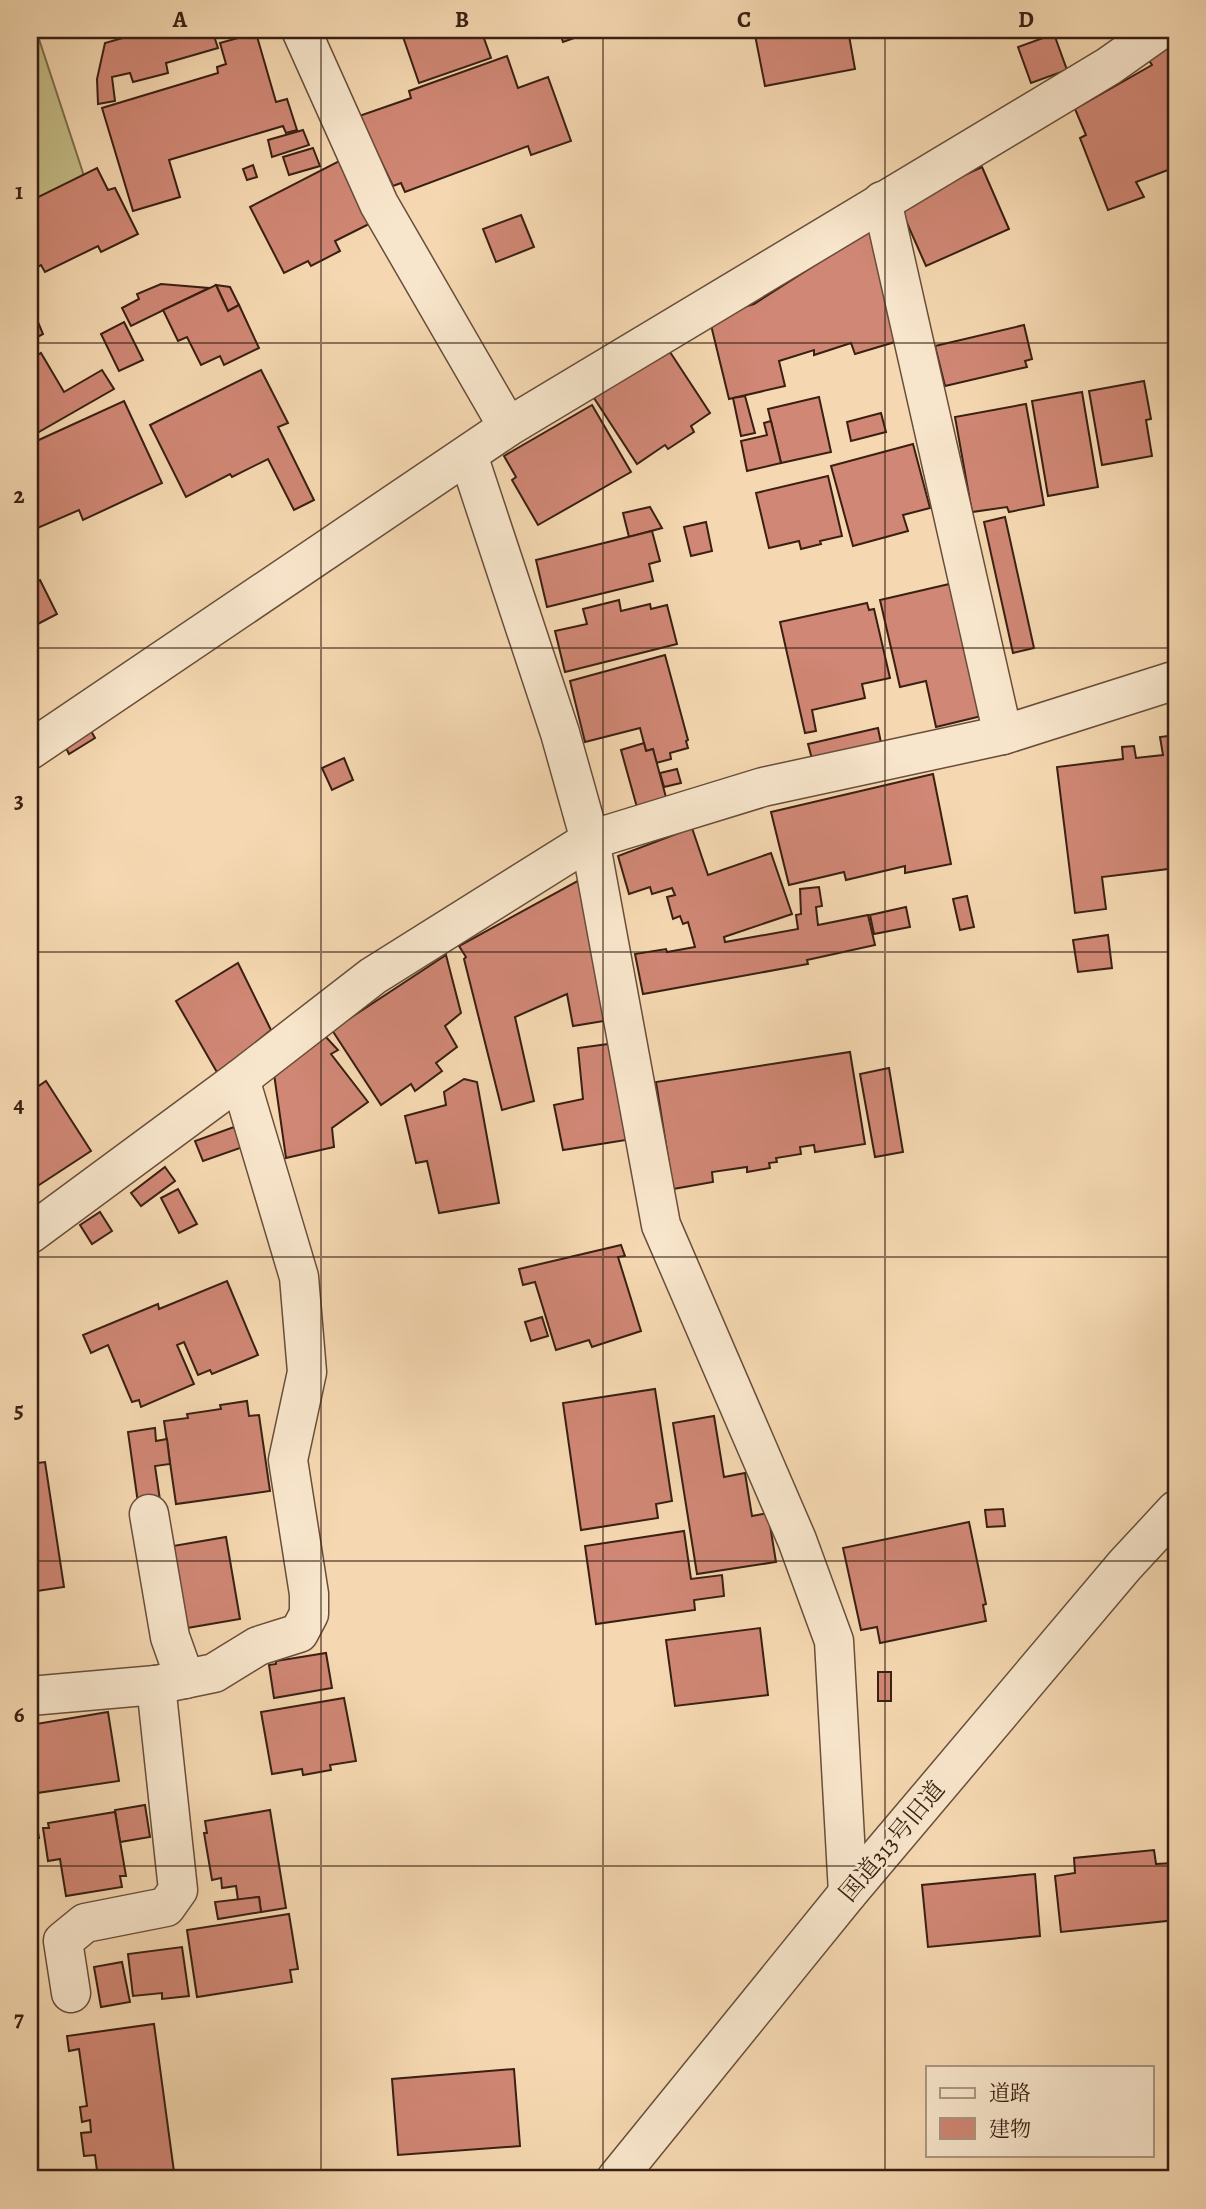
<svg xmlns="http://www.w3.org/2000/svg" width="1206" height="2209" font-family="Alegreya,'Noto Serif JP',serif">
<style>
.green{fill:#c4bc86;stroke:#7e6e4c;stroke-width:2}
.building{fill:#d08775;stroke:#392012;stroke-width:2}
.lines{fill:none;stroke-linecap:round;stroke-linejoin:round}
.minor-casing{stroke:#684e3a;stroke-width:41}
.minor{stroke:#f8e6cc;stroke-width:38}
.grid{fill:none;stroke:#392012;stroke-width:2;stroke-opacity:0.55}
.labels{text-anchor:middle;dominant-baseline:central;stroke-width:5;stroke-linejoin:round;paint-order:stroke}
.street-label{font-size:24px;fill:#392012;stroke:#f8e6cc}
.neatline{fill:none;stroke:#392012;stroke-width:2.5}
.grid-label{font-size:23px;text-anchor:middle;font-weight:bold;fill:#392012}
</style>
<rect width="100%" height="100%" fill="#f5d8b1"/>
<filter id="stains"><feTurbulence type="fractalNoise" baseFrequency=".00286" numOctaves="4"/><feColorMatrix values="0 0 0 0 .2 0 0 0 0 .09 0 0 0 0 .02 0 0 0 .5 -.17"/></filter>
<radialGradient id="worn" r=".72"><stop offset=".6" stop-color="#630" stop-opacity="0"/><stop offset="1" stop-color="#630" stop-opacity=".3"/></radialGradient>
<polygon class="green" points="30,30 36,30 85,179 30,211"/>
<g class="building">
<polygon points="151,30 212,30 218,48 166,63 168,73 133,82 130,73 112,77 115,101 98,104 97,79 105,43"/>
<polygon points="415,30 481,30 491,58 419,83 402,34"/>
<polygon points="559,30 597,30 563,42"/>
<polygon points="754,30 848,30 855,69 765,86"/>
<polygon points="256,33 276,102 287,99 297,130 286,133 283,126 169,160 180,197 133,211 102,108 218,73 217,67 226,64 220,43"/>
<polygon points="1054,34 1067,70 1031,83 1018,47"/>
<polygon points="1176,41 1176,167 1136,182 1144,197 1108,210 1080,138 1086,135 1075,109 1152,65 1146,56"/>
<polygon points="507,56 518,88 548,77 571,141 531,155 528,146 405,192 401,183 393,186 359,116 411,98 409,91"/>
<polygon points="303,130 309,145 272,157 268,140"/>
<polygon points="313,148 320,166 289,175 283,157"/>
<polygon points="347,157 379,219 335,241 340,251 311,266 308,261 284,273 250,207"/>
<polygon points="253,165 257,177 247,180 243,169"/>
<polygon points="982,167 1009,229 926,266 899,205"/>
<polygon points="97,168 108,190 115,188 138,234 101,252 98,246 45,272 41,265 30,271 30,201"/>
<polygon points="521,215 534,247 496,262 483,229"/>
<polygon points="876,226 905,339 855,354 851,343 814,355 814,350 779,361 785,386 729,399 709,317 754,304"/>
<polygon points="161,284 209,288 131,326 122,308 139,299 137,294"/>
<polygon points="216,285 230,287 239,305 228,311"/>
<polygon points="216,285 228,311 239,305 259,348 224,365 220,356 201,365 187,337 178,341 163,310"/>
<polygon points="30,303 43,334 30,341"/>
<polygon points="124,322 143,360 119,371 101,334"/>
<polygon points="1024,325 1032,359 1025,361 1027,367 945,386 935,346"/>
<polygon points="668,349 710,413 691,426 694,432 668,449 665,445 637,464 594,398"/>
<polygon points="41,353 64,392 102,370 114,389 30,437 30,360"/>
<polygon points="261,370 288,423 278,427 314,500 294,510 268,459 232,477 230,474 186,497 150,425"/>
<polygon points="1144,381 1151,419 1146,420 1152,456 1102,465 1089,391"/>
<polygon points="1082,392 1098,487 1048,496 1032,401"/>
<polygon points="745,396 755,433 741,436 733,398"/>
<polygon points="819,397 831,452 781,463 768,409"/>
<polygon points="124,401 162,483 83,520 79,510 33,530 30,523 30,444"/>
<polygon points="1026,404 1044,505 1009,512 1007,507 972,512 955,417"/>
<polygon points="592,405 631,472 538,525 512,480 516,477 504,456"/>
<polygon points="881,413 886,432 851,441 847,422"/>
<polygon points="771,421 781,463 747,471 741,441 767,435 764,423"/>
<polygon points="913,444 930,508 903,515 908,531 853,546 831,466"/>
<polygon points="828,476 842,536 820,541 821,544 801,549 799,541 769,548 756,493"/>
<polygon points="650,507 662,528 629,537 623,513"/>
<polygon points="1005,517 1034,648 1013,653 984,522"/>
<polygon points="706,522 712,551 691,556 684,527"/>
<polygon points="652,531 660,561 649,564 653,581 547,607 536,560"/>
<polygon points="40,580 57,614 30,628 30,585"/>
<polygon points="958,582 994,713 936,727 926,681 900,687 880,600"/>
<polygon points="619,600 621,611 650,604 651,609 667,605 677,644 565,672 555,631 587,624 583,609"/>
<polygon points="867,603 869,610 874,609 890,678 862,684 865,698 812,710 816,731 805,733 780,622"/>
<polygon points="665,655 688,740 686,741 688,748 670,753 671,759 656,763 653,749 646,751 640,728 585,742 570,681"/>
<polygon points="878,728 881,743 812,759 808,744"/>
<polygon points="91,731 95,738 69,754 65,746"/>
<polygon points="1176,735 1176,868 1102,877 1106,909 1075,913 1057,767 1123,759 1122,747 1134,746 1136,758 1163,755 1160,737"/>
<polygon points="644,743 646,751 653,749 667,801 638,811 621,750"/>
<polygon points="344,758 353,780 332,790 322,768"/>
<polygon points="677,769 681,783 664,787 660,773"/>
<polygon points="933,774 951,864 905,873 905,866 846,880 844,872 789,885 771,812"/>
<polygon points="692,828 708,875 771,853 792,914 724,937 725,942 798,929 796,915 801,914 800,889 819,887 822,906 816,907 818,925 868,915 875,945 807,960 808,964 643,994 635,954 666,949 667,952 695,947 688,922 683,924 680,916 673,919 667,897 675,895 672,888 652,894 650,887 629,894 618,856"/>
<polygon points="583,878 610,1020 573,1026 567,994 515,1017 534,1101 502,1110 464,959 466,957 459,946"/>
<polygon points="967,896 974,927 960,930 953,899"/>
<polygon points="906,907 910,927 874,934 870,915"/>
<polygon points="1108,935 1112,968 1078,972 1073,940"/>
<polygon points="446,955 461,1013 445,1026 457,1047 436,1063 442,1071 415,1091 411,1084 381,1105 332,1030"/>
<polygon points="238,963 271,1030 218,1074 176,1001"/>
<polygon points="324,1035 338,1050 331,1054 368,1102 332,1128 334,1147 286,1158 274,1074"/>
<polygon points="616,1043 626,1140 563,1150 554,1105 583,1099 578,1048"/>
<polygon points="850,1052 865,1144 815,1152 814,1145 800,1147 801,1154 776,1158 777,1162 769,1163 770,1168 747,1172 747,1167 712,1172 713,1182 673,1189 656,1082"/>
<polygon points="889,1068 903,1152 875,1157 860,1074"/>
<polygon points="464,1079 477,1082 499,1203 439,1213 427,1161 416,1163 405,1116 446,1105 444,1092"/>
<polygon points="46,1081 91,1151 30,1191 30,1092"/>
<polygon points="234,1127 243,1147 203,1161 195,1141"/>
<polygon points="165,1167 175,1181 141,1206 131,1193"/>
<polygon points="178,1189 197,1224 179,1233 161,1198"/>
<polygon points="100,1212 112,1231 92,1244 80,1225"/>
<polygon points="621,1245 625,1256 618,1257 641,1331 592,1347 589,1340 556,1350 535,1282 523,1285 519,1269"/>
<polygon points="227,1281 258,1355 212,1374 210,1370 198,1375 184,1342 177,1345 194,1384 141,1407 139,1400 132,1402 108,1345 91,1353 83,1335 158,1304 159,1309"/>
<polygon points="542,1317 548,1336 531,1341 525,1322"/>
<polygon points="655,1389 672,1501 656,1504 658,1518 581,1530 563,1403"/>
<polygon points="247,1401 249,1416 259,1415 270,1491 176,1504 164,1421 188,1418 187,1414 221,1409 220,1405"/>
<polygon points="714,1416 724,1477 745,1473 752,1516 768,1513 776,1562 697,1574 673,1423"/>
<polygon points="155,1428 156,1441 167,1439 170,1464 155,1466 160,1500 138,1503 128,1432"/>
<polygon points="45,1462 64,1587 30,1592 30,1464"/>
<polygon points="1003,1509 1005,1526 987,1527 985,1510"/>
<polygon points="969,1522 986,1604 983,1605 986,1621 880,1643 877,1627 861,1630 843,1548"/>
<polygon points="684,1531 691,1579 722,1575 724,1596 694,1600 695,1610 596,1624 585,1546"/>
<polygon points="226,1537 240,1619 187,1628 173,1546"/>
<polygon points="760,1628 768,1695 675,1706 666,1640"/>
<polygon points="326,1653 332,1688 274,1698 269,1665 276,1664 276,1661"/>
<rect x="878" y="1672" width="13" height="29"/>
<polygon points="344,1698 356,1761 330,1765 331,1770 303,1775 302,1769 272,1774 261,1712"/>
<polygon points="108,1712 119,1781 37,1793 30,1747 30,1725"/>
<polygon points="145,1805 150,1837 120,1842 115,1810"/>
<polygon points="270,1810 286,1908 261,1912 259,1897 238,1900 236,1886 222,1888 221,1878 212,1880 204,1833 207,1833 205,1821"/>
<polygon points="115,1812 126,1876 120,1876 122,1887 66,1896 60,1859 48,1861 43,1828 49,1828 48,1823"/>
<polygon points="36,1820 39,1838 30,1840 30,1821"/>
<polygon points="1154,1850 1156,1864 1173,1863 1176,1920 1061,1932 1055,1876 1075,1873 1074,1858"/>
<polygon points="1035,1874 1040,1936 928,1947 922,1885"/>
<polygon points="259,1897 261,1912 218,1919 215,1902"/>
<polygon points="289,1914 298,1969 290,1970 292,1982 197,1997 187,1930"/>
<polygon points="182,1947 189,1996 162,1999 162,1993 133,1996 128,1954"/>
<polygon points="122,1962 130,2002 101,2007 94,1967"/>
<polygon points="154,2024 175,2179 98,2179 95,2155 84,2156 81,2133 91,2132 90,2120 82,2122 80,2107 87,2106 79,2049 69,2051 67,2036"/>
<polygon points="514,2069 520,2146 398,2155 392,2079"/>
</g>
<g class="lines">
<g class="minor-casing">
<g id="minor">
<polyline points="301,30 379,204 508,427"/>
<polyline points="882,201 1003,735"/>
<polyline points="468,455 560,733 590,840 661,1225 797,1540 834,1641 848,1893"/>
<polyline points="30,750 508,427 1109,66 1160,30"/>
<polyline points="30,1234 240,1079 373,976 590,840 763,787 1003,735 1176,680"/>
<polyline points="149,1514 170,1637 185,1679"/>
<polyline points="30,1696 156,1685 214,1673 258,1646 299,1633 309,1614 309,1594 288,1460 307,1372 299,1277 240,1079"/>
<polyline points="71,1993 63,1941 85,1923 166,1907 178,1890 156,1685"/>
<polyline points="616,2179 848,1893 1125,1565 1176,1510"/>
</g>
</g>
<use href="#minor" class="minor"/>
</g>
<path class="grid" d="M321,30V2179M603,30V2179M885,30V2179M30,343H1176M30,648H1176M30,952H1176M30,1257H1176M30,1561H1176M30,1866H1176"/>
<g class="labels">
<g class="street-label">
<text transform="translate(892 1841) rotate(-50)">国道313号旧道</text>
</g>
</g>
<rect width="1206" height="2209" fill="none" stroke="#f5d8b1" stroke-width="77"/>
<rect x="926" y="2066" width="228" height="91" fill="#f8e6cc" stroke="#ac9782" stroke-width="2"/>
<rect x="940" y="2088" width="35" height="10" fill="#f8e6cc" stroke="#ac9782" stroke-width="2"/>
<text x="989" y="2100" font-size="21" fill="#392012">道路</text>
<rect x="940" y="2118" width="35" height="21" fill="#d08775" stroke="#ac9782" stroke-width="2"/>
<text x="989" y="2136" font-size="21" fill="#392012">建物</text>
<rect x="38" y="38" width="1130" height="2132" class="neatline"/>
<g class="grid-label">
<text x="180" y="27">A</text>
<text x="462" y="27">B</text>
<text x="744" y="27">C</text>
<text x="1026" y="27">D</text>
<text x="19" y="199">1</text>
<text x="19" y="503">2</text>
<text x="19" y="808">3</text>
<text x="19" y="1112">4</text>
<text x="19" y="1417">5</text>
<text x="19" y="1722">6</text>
<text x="19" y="2026">7</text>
</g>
<rect width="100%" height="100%" filter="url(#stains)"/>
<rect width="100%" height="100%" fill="url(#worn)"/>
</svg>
